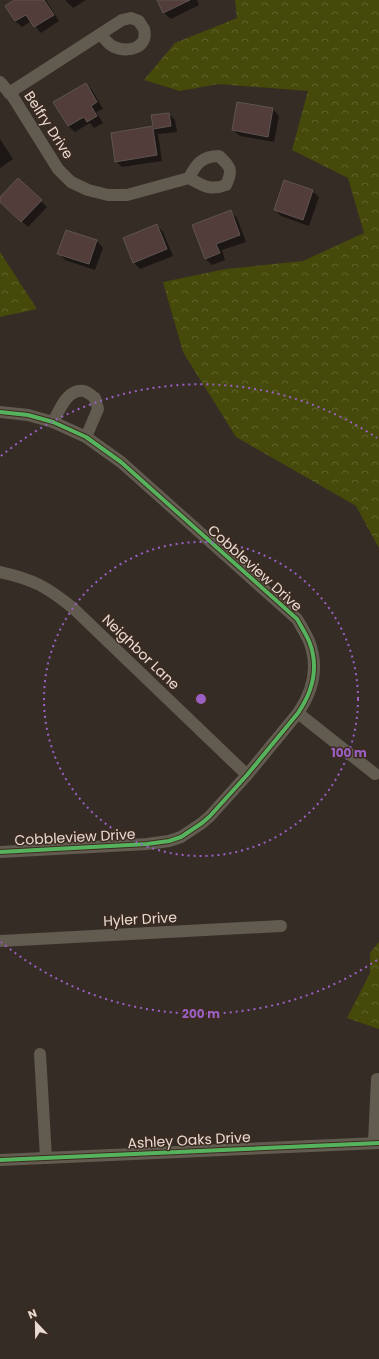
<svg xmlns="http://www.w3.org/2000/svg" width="379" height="1359" font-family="Poppins,sans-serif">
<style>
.forest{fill:url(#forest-crowns)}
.shadow{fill:#0007}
.building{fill:#523d3a;stroke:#5e5451}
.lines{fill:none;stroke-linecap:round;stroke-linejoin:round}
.street{stroke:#625c50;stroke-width:12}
.cycleway-casing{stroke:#3d2b1f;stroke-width:6}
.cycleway{stroke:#56b35d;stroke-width:4}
.ring{fill:none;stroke:#9b60c5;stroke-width:2;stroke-dasharray:2 4}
.labels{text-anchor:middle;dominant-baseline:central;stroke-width:3;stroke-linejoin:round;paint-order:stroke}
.street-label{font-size:14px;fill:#e7dbd4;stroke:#3d2b1f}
.centre{fill:#9b60c5;stroke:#3d2b1f;stroke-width:2}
.ring-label{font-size:12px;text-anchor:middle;font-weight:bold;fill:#9b60c5;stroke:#3d2b1f;stroke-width:3;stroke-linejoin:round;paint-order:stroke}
</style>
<defs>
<pattern id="forest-crowns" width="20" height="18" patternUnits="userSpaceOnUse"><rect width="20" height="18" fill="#454909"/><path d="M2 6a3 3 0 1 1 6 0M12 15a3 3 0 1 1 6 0" fill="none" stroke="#60632c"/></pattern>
</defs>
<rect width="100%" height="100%" fill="#362c26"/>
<g class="forest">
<polygon points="235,0 379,0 379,548 356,506 236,437 183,352 163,282 226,269 303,261 364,233 348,178 292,150 308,91 218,84 180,91 144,80 175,43 237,18"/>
<polygon points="0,252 37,309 0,317"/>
<polygon points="379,942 379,1029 347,1018 370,973 370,953"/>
</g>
<g class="shadow">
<polygon points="16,0 46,0 59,21 41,33 31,21 22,27 15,21 6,6"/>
<polygon points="65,0 86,0 73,8"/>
<polygon points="158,0 197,0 199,5 171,19 164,13"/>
<polygon points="86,84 92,90 103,109 96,112 103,123 94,128 90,123 75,132 68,126"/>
<polygon points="273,109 279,116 274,142 240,136 233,130"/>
<polygon points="169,114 175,120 177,132 158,134 162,161 122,167 116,161"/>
<polygon points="0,139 13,159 0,168"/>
<polygon points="312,191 319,197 309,226 281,216 275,210"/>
<polygon points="0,198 41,201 47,207 28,227 0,201"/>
<polygon points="231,212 237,218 246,242 222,250 225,260 212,265 205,258"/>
<polygon points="157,225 163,232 173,256 140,269 134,263"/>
<polygon points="66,231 97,241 103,248 95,270 65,260 59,254"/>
</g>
<g class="building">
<polygon points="14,0 44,0 54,15 34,27 26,15 15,21 5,6"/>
<polygon points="157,0 190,0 163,13"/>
<polygon points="86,83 97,102 91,106 97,116 87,122 84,117 68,126 53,102"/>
<polygon points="237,102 273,108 268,137 232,130"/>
<polygon points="169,113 171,126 153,129 157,155 115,162 111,133 153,126 151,115"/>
<polygon points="18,178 42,200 21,222 0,202 0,197"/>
<polygon points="284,180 313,190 303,220 274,210"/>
<polygon points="231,210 240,235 216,244 220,253 205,259 192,225"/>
<polygon points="157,224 167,249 133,263 123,238"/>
<polygon points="66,230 97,240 89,264 57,254"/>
</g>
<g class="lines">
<g class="street">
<path d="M0,82L13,97L58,169L71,182L88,190L108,195H127L189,178C204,186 210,191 226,185C233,170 231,167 219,156C202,156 196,164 189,178"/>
<path d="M9,93L122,20L131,18L139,21C140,24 143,27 144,29C149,48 128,53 114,47C108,44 105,40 101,34"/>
<path d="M0,412L28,415L53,422L86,437L121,462L297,619C301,626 306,634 309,641C319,666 313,691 298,713L247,775L210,816L202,823L181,837L169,841L147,844L0,852"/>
<path d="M53,422C60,409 67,389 84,391C88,392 92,396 95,398L98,409L86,437"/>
<path d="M0,572C33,579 47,587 73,608L247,775"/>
<polyline points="298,713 375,774"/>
<polyline points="0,941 281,926"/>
<polyline points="40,1054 46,1158"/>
<polyline points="374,1142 377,1079"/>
<polyline points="0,1160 379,1143"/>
</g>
<g class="cycleway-casing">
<g id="cycleway">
<path d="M0,412L28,415L53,422L86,437L121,462L297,619C301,626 306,634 309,641C319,666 313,691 298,713L247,775L210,816L202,823L181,837L169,841L147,844L0,852"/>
<polyline points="0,1160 379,1143"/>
</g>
</g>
<use href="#cycleway" class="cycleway"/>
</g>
<g class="ring">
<circle cx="201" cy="699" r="157"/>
<path d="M377 960A315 315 0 0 1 1 942M1 456A315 315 0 0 1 377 438"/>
</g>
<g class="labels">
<g class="street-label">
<text transform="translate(49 125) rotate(57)">Belfry Drive</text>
<text transform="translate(255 568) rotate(42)">Cobbleview Drive</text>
<text transform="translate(141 652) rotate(44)">Neighbor Lane</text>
<text transform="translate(75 837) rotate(-3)">Cobbleview Drive</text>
<text transform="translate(140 919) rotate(-3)">Hyler Drive</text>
<text transform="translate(189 1140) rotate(-3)">Ashley Oaks Drive</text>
</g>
</g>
<circle cx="201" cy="699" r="6" class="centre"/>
<g class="ring-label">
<text x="349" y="757">100 m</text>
<text x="201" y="1018">200 m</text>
</g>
<g transform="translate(36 1323) rotate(338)" stroke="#3d2b1f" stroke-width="3" paint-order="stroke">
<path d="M0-3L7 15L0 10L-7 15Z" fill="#e7dbd4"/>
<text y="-6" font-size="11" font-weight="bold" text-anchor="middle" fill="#e7dbd4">N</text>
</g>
</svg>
